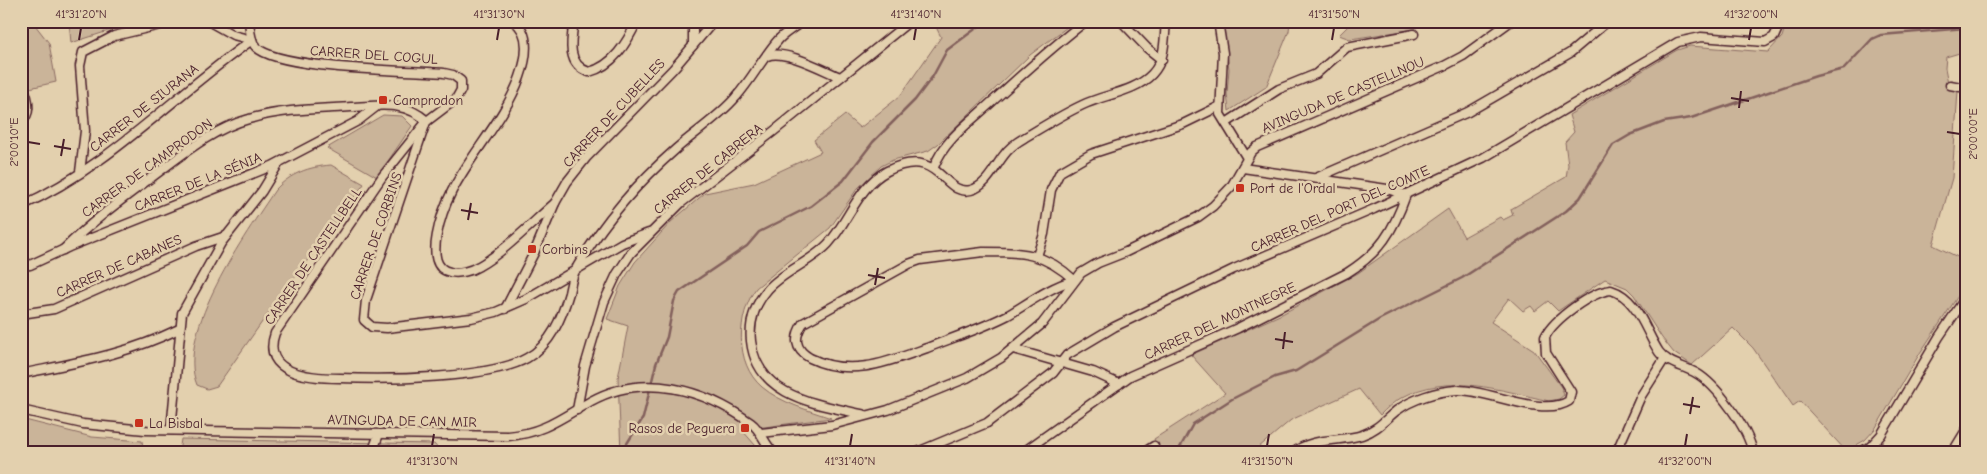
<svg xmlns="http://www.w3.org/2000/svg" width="1987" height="474" font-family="'Comic Neue',sans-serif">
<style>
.green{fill:#cab499;stroke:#8a6a62}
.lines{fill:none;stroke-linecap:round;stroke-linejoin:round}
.stream{stroke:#83605c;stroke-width:2.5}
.street-casing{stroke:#4a1f2b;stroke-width:11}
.street{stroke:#e3d0ae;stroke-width:8}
.ticks{fill:none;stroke:#4a1f2b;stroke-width:2}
.poi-dot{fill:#c8321e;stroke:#e3d0ae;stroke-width:2}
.labels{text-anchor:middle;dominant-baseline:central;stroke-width:5;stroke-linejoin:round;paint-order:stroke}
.street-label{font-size:14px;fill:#4a1f2b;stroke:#e3d0ae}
.poi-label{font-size:14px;fill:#4a1f2b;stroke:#e3d0ae;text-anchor:start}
.neatline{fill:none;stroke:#4a1f2b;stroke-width:2}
.ticks-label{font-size:12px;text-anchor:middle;fill:#4a1f2b}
</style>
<rect width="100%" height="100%" fill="#e3d0ae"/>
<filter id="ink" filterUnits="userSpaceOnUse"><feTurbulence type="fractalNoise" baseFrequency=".02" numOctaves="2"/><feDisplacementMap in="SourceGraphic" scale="10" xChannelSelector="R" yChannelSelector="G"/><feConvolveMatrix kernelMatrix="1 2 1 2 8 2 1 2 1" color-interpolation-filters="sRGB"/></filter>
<g filter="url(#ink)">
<g class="green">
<polygon points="21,21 32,21 49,43 56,82 21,90"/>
<polygon points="69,21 130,21 130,24 71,43"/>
<path d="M933,21H1075L1030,55L938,144L928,151L893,160L881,166L857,189L830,228L756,288C737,315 734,363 762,387C781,403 808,410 831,418L742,430L762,453H621L618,378L628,326L607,319L620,286L635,262L671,222L705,193L754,183L821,152L814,140L845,115L860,128L900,96L941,37Z"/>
<polygon points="1223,21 1290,22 1289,31 1266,87 1229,111 1227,94 1229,69"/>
<polygon points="1353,21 1414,21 1416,29 1350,39 1339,35"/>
<path d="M1787,21H1966V51L1946,57L1945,68L1949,88L1958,91L1952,178L1933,245L1966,261V284L1920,353L1875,429L1865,440L1846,451L1800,401L1793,406L1753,348L1733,328L1692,365L1674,353L1662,338L1634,295L1627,288L1605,279L1558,311L1548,301L1535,311L1531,306L1523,311L1509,298L1491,322L1534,350L1561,387L1564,395L1559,399L1549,401C1500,390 1448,372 1401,398C1393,402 1386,409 1380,415L1359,389L1291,420L1252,453H1161L1154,439L1225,393L1191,355L1282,314L1358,273L1448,209L1464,237L1500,217L1503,220L1513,215L1511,209L1566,177L1568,165L1565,142L1574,132L1569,115L1677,50L1690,46L1768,52L1782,37Z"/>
<polygon points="383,115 402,116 412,126 377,177 327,148"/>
<path d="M331,165L364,184L267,315L217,386L207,389L197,385C175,332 246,234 275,190C291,173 308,167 331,165Z"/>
<polygon points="21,419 92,437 142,441 144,453 21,453"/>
<polygon points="181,439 434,444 442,453 179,453"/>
</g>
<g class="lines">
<g class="stream">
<polyline points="621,453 643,418 656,364 667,337 674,301 679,292 747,246 759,232 811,206 843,181 873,142 915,100 933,76 947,50 986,21"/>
<polyline points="1177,453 1193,424 1232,399 1275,377 1296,371 1380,319 1462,278 1566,211 1580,198 1613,145 1630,135 1664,122 1691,118 1816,76 1844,69 1872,39 1881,35 1966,28"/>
</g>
<g class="street-casing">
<g id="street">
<polyline points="208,21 233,35 252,40"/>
<path d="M249,21C250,29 250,41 256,47C279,70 408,70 444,73L453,75L461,81V90L456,99L427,121L382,177L275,333C260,375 312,378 340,378C385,380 490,379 527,358C551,345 562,317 569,293C571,284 572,275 577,267C603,223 637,183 676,149C695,132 719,117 736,97C752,79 763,57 779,39C786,32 795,27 803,21"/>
<path d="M513,21C532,32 526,60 520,77C505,119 472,152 452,191C444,207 420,267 450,272C459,274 471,271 479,266C504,252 533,222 555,203"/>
<path d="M574,21C571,40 566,65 589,72C613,66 627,43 637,21"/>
<polyline points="1121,21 1147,48 1162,60"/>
<polyline points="1218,21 1223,53 1220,114 1247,158"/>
<polyline points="693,45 693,21"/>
<path d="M767,56C785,49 823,70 840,77"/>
<path d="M21,82C27,94 34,112 21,122"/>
<polyline points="1950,85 1966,88"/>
<polyline points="1226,123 1279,89 1316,74 1347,47 1414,34"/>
<polyline points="425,125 366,300 364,320 372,327 387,328 471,318 496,312 526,299 622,243 649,233"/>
<path d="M934,167C944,139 974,119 995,99C1025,72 1054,45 1086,21"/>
<polyline points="80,172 85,131 80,66 83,52 114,36 177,21"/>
<polyline points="1316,178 1468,112 1570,53 1608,21"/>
<path d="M21,206C109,167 175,94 252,40"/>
<path d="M63,250C91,222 121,200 152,177C182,155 212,129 249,119C282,109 317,109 351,107C381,106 403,100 427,121"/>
<path d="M983,252C1022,252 1044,252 1074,280C1050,287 1030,302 1008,315C981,329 954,337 927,348C888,362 850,378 810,358C794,349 794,337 803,323L909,264L920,260Z"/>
<polyline points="1037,256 1044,234 1051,190 1060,172 1091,154 1183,124 1220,106"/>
<polyline points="21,266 30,265 69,247 272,166 358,121 376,107"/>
<polyline points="505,309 534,253 555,203 567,182 586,158 673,69 714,21"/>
<polyline points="21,314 54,309 196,246 226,236"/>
<polyline points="1013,349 1093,372 1119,384"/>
<path d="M21,374C79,362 125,355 179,329"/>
<path d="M21,410L83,424L145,430L508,436C544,433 561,418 591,401C643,372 704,389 751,423C762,431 764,444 774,453"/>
<polyline points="577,410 585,366 604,302 617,274 631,253 681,203 774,131 910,21"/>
<path d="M865,415C819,404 757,398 751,341C749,322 755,304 768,289C784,271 811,262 828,244C849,221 858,186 887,171C941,144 942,197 971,190C987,186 995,166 1004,155C1009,148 1017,142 1024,138C1044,126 1066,112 1087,103C1108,94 1136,91 1152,74C1166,59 1164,40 1166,21"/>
<polyline points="171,430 182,313 221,243 262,191 279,163"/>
<polyline points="761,433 832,425 888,410 967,378 1001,358 1042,324 1081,273 1098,263 1126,252 1198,217 1213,206 1231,187 1251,152 1257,147 1444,66 1463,56 1511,21"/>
<polyline points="372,453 379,434"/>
<polyline points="915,453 987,423 1053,373 1067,355 1114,327 1234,269 1374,209 1483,158 1678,42 1701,37 1765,42 1774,37 1781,21"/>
<path d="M1022,453L1130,376L1238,328L1347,273C1380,252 1393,232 1406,195L1387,189L1243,168"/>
<polyline points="1143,453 1154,446"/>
<path d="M1293,453C1312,437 1340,442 1362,435C1377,430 1385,420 1396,411C1412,399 1437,391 1457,390C1487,389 1542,418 1569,401L1571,392L1546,353L1545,337C1554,319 1591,292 1611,290C1638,298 1645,331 1659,352C1668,364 1684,366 1696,373C1717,385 1748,428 1753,453"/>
<polyline points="1616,453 1641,396 1665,358"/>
<polyline points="1858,453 1870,447 1881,435 1939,337 1966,297"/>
<polyline points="1952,453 1966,430"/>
</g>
</g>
<use href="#street" class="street"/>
</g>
</g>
<path class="ticks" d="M79,40L81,28M497,40L499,28M914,40L916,28M1332,40L1334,28M1749,40L1751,28M1731,98L1749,101M1739,108L1741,91M1947,132L1960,134M28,142L40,144M54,146L71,149M61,156L64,139M461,210L478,213M468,220L471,203M868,275L885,278M875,285L878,268M1275,339L1293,342M1283,349L1285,332M1683,404L1700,407M1690,414L1693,397M432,446L434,434M850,446L852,434M1267,446L1269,434M1685,446L1687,434"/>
<g class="poi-dot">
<rect x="378" y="95" width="10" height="10" rx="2.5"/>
<rect x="1235" y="183" width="10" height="10" rx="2.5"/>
<rect x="527" y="244" width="10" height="10" rx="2.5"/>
<rect x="134" y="418" width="10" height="10" rx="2.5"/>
<rect x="740" y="423" width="10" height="10" rx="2.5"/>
</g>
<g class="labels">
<g class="street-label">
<text transform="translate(374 55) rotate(4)">CARRER DEL COGUL</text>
<text transform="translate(1343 95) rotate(-23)">AVINGUDA DE CASTELLNOU</text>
<text transform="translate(144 108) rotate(-38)">CARRER DE SIURANA</text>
<text transform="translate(614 113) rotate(-47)">CARRER DE CUBELLES</text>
<text transform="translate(147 168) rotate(-36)">CARRER DE CAMPRODON</text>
<text transform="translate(708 169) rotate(-39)">CARRER DE CABRERA</text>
<text transform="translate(198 182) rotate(-22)">CARRER DE LA SÉNIA</text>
<text transform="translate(1340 209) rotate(-24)">CARRER DEL PORT DEL COMTE</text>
<text transform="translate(376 236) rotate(-71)">CARRER DE CORBINS</text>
<text transform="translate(313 256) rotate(-56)">CARRER DE CASTELLBELL</text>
<text transform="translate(119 266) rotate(-24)">CARRER DE CABANES</text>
<text transform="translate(1220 321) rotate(-25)">CARRER DEL MONTNEGRE</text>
<text transform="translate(402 421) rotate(1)">AVINGUDA DE CAN MIR</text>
</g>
<g class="poi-label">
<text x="393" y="100">Camprodon</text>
<text x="1250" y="188">Port de l'Ordal</text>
<text x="542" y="249">Corbins</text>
<text x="149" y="423">La Bisbal</text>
<text x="735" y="428" text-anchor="end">Rasos de Peguera</text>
</g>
</g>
<rect width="1987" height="474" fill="none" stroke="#e3d0ae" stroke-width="55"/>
<rect x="28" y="28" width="1932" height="418" class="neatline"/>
<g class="ticks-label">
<text x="81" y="18">41°31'20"N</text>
<text x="499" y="18">41°31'30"N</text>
<text x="916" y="18">41°31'40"N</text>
<text x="1334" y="18">41°31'50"N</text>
<text x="1751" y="18">41°32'00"N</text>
<text transform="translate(1973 134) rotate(-90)" y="4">2°00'00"E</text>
<text transform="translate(14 142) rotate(-90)" y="4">2°00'10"E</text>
<text x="432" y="465">41°31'30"N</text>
<text x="850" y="465">41°31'40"N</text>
<text x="1267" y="465">41°31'50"N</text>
<text x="1685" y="465">41°32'00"N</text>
</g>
</svg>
